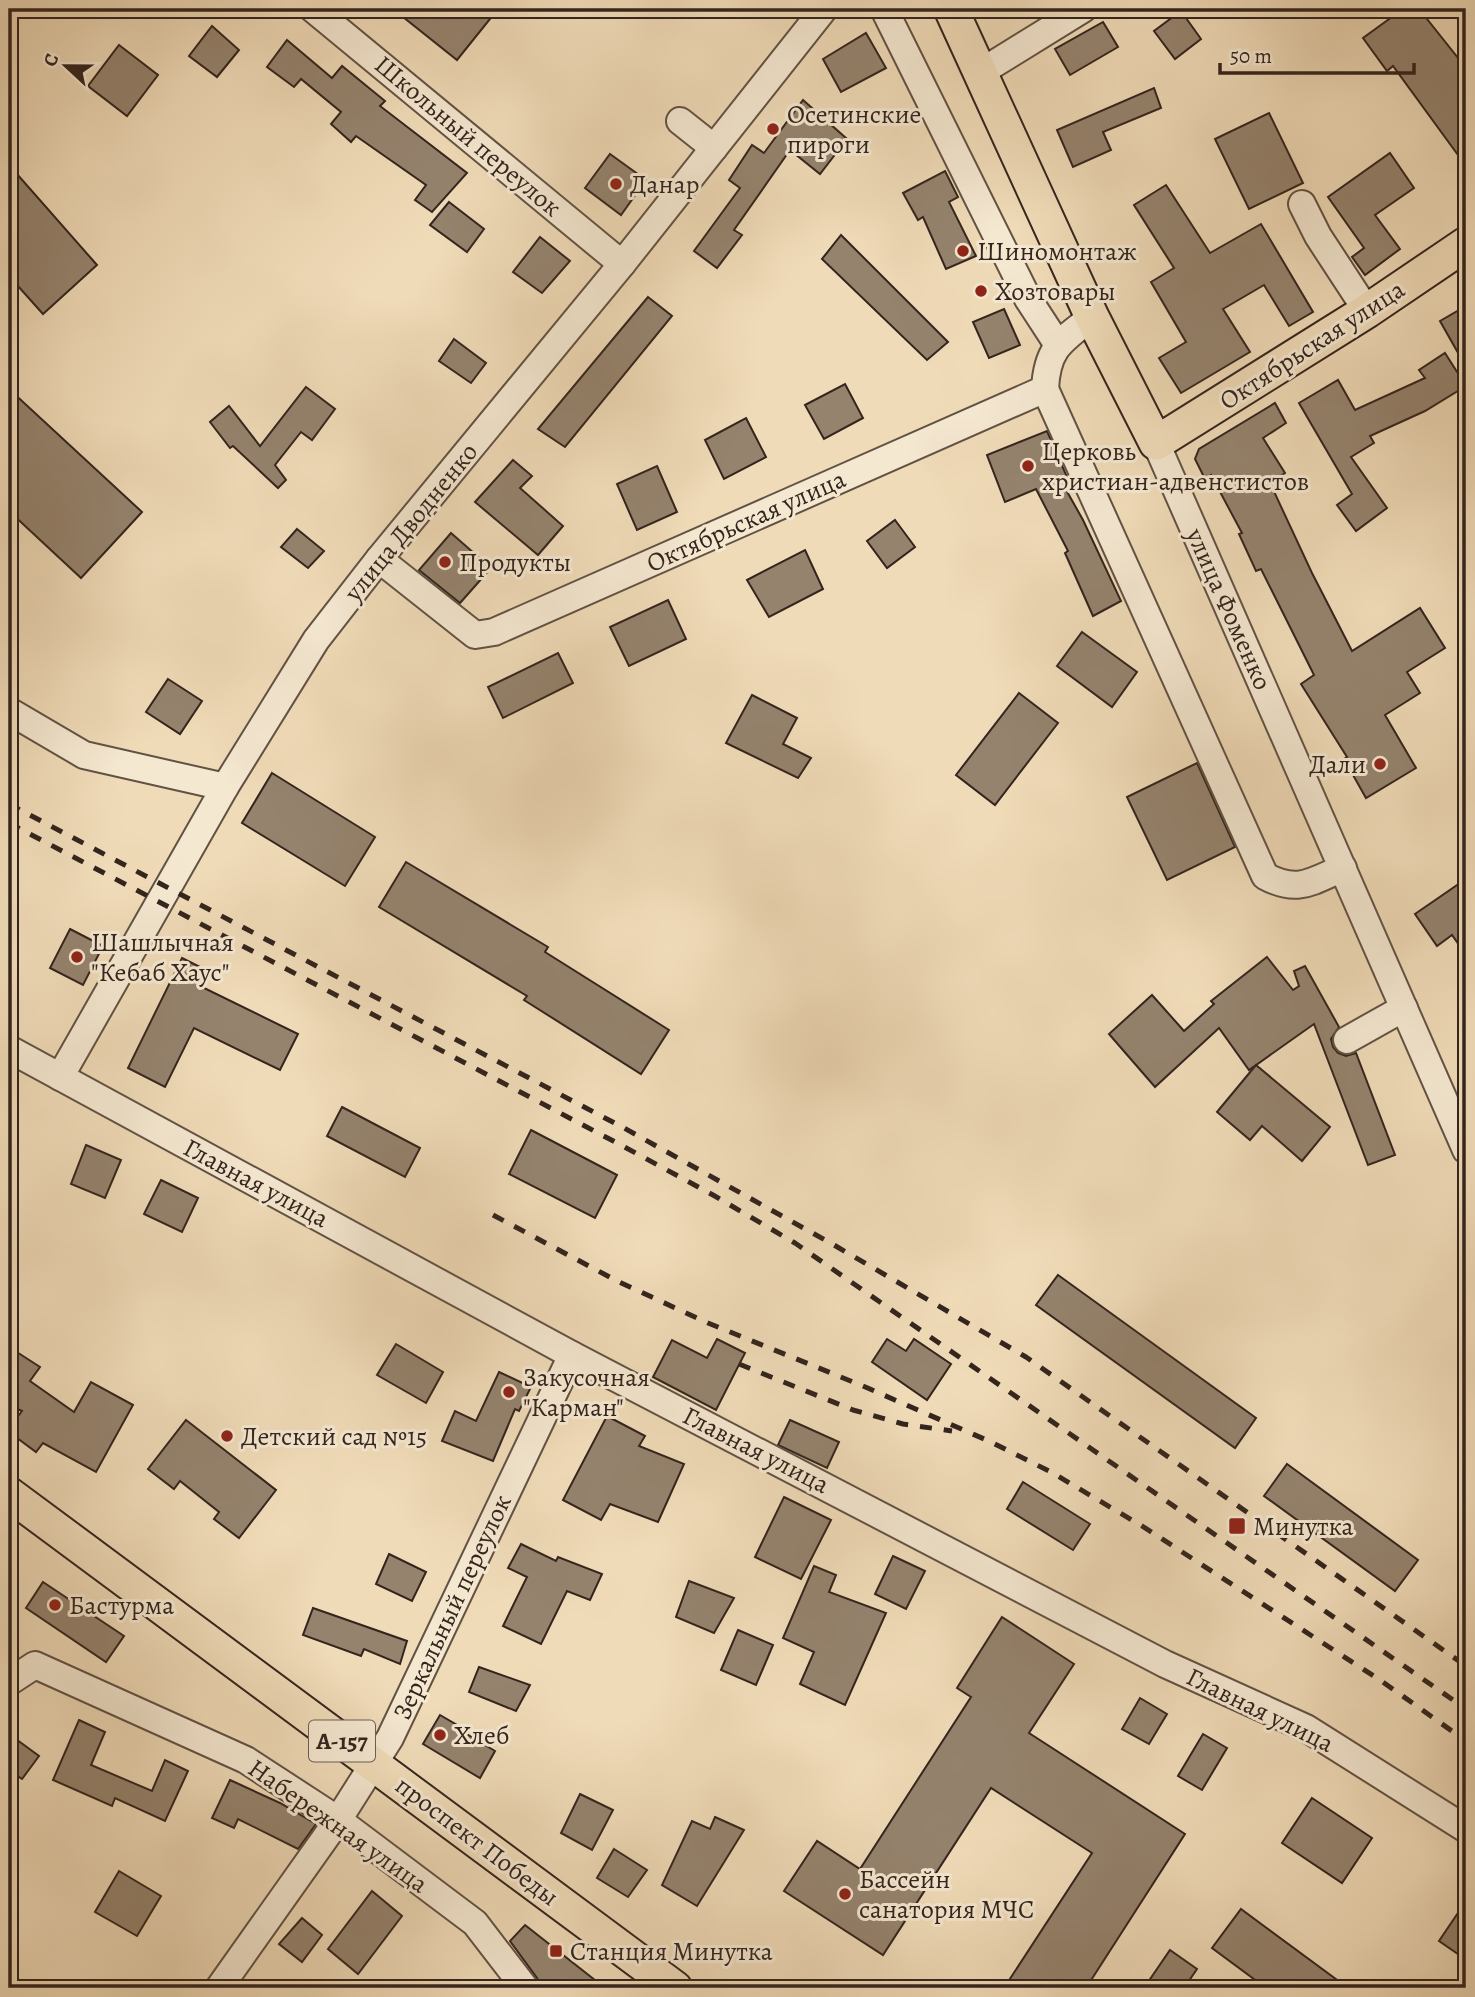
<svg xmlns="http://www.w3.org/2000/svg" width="1475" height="1997" font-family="Alegreya,serif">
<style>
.building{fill:#95836e;stroke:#33241e;stroke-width:2}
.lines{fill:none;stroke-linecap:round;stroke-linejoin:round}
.minor-casing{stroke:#625244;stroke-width:30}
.major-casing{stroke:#33241e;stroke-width:37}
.minor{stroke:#f5e8d1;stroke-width:26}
.major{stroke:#f0dbb8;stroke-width:33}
.rail{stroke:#33241e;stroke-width:5;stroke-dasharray:12 12;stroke-linecap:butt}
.poi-dot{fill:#8f2418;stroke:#f5e8d1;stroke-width:2.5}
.labels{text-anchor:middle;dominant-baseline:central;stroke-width:6;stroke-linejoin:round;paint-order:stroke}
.shield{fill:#f5e8d1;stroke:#6d5f54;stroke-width:2}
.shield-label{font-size:24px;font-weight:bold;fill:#33241e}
.poi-label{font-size:26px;fill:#33241e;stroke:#f5e8d1;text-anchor:start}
.street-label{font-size:26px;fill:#33241e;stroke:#f5e8d1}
</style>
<rect width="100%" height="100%" fill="#f0dbb8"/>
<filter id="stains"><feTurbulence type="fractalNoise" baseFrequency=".00286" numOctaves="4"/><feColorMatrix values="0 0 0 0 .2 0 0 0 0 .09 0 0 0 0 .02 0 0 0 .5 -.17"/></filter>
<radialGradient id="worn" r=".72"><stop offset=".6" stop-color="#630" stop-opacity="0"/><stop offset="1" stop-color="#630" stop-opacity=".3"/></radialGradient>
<g class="building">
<polygon points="393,9 498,9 457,60"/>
<polygon points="1403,9 1419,9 1466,68 1466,166 1393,66 1387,71 1363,38"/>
<polygon points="1181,11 1201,39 1175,59 1154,31"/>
<polygon points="1103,22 1118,47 1070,75 1055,49"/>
<polygon points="212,26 239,50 217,77 189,56"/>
<polygon points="866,33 886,68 841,92 823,59"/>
<polygon points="287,40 332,78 342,66 385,101 380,106 467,173 432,212 415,200 426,185 356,136 351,142 331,124 341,112 301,79 294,87 267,67"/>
<polygon points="119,45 158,75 127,116 88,86"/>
<polygon points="1154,88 1161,108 1103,132 1111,150 1073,167 1057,130"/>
<polygon points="803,100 847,139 820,174 790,150 734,230 742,235 717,268 694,251 740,188 729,180 752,145 764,153"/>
<polygon points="1269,113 1303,183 1249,209 1215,139"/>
<polygon points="1390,153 1414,188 1375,215 1400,249 1365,275 1352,257 1364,248 1328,197"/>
<polygon points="610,154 646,180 621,215 585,188"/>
<polygon points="9,165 97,265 43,314 9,276"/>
<polygon points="945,171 958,197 949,202 976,256 946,269 923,217 918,220 903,193"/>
<polygon points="1166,185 1210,253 1261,224 1313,312 1289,326 1264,285 1223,309 1250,352 1181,393 1159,358 1186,342 1151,282 1174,268 1134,205"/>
<polygon points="449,202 484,229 467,252 430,225"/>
<polygon points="841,235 948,342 927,360 822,259"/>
<polygon points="540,237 570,261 542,293 513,272"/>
<polygon points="648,297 672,316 565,447 538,429"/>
<polygon points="1466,306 1466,367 1440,321"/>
<polygon points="1004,309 1020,345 989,358 973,322"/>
<polygon points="454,339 486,363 471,383 439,361"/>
<polygon points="1445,353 1466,386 1425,411 1370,436 1374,443 1351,457 1387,508 1356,531 1337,505 1352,494 1299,403 1338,380 1355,410 1425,378 1419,370"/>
<polygon points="845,384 863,418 824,439 805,405"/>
<polygon points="306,387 335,409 312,440 301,432 275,465 286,480 278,488 233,446 230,448 210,422 229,406 260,446"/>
<polygon points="9,389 142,512 81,578 9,511"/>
<polygon points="1275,403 1286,423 1263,438 1285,473 1270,483 1312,573 1352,651 1420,608 1445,648 1407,672 1420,693 1385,715 1416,768 1366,798 1344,759 1347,757 1301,684 1314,675 1261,569 1256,571 1239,534 1242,533 1211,475 1205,479 1195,459 1199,449"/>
<polygon points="746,418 766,457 724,479 705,440"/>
<polygon points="1047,431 1067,477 1060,479 1083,520 1121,601 1093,616 1065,553 1068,551 1036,489 1005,502 987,455"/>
<polygon points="513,460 532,476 520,488 563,526 538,555 475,502"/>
<polygon points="657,466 677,512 637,530 617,484"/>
<polygon points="895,520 915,547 887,568 867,541"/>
<polygon points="297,529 324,551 308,568 281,547"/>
<polygon points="451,533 491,568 460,603 419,570"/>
<polygon points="805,550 823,589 769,617 747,580"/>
<polygon points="668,600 686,639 629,666 610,627"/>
<polygon points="1082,632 1137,672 1112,707 1057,666"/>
<polygon points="558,653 573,683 503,718 488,687"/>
<polygon points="168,679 202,701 180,734 146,712"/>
<polygon points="1019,693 1058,723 995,805 956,775"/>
<polygon points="752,695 797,718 783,744 811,758 798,778 726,743"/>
<polygon points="1197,763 1235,847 1167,880 1127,797"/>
<polygon points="272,773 375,837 345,886 242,823"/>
<polygon points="406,862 548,947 545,952 669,1030 641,1074 524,1000 527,996 379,907"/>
<polygon points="1466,879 1466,955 1452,935 1437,946 1415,914"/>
<polygon points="70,929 103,946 83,985 50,968"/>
<polygon points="1267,957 1293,990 1299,986 1294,971 1305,966 1339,1027 1331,1039 1333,1047 1338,1053 1346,1056 1356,1053 1395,1155 1368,1165 1314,1024 1249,1070 1219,1028 1155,1087 1109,1034 1152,995 1184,1031 1214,1004 1211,1001"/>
<polygon points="182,958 210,972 202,987 298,1034 280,1070 194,1028 165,1087 128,1068"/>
<polygon points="1256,1065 1330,1127 1302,1161 1262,1126 1250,1140 1217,1112"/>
<polygon points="342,1107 420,1148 405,1177 327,1136"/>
<polygon points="531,1130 617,1175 595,1218 509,1174"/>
<polygon points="86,1145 121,1160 105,1198 71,1184"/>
<polygon points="161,1180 198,1198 182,1232 144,1214"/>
<polygon points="1058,1275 1256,1418 1235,1448 1036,1305"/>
<polygon points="717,1339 745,1353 716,1410 653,1377 672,1340 707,1358"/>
<polygon points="887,1339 906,1351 914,1339 951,1364 927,1400 872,1362"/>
<polygon points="396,1344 443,1372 426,1403 377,1375"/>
<polygon points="9,1347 40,1367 30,1381 74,1412 91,1382 133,1405 96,1472 43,1443 36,1452 9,1432 9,1428 22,1411 13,1407 9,1414"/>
<polygon points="499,1372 531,1387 519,1411 515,1409 493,1461 442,1441 455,1411 476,1421"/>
<polygon points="607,1416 645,1436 639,1446 684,1464 658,1522 610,1504 601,1520 563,1500"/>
<polygon points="186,1420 276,1490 239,1538 214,1519 219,1512 180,1481 174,1489 148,1469"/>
<polygon points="790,1420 839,1442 827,1468 778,1445"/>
<polygon points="1287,1464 1418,1560 1395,1591 1264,1496"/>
<polygon points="1023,1482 1090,1524 1073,1550 1007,1509"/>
<polygon points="784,1497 831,1520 801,1579 755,1557"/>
<polygon points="521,1544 556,1561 558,1557 602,1574 590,1600 567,1591 541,1644 503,1626 527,1577 508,1568"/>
<polygon points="389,1554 426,1572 412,1601 376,1584"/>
<polygon points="893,1556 925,1571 906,1609 875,1594"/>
<polygon points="814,1566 836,1575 829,1592 886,1613 845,1705 800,1684 814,1652 783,1638"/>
<polygon points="689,1581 734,1598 714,1633 676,1617"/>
<polygon points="43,1582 124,1636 106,1662 26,1608"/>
<polygon points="313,1608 407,1641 400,1664 364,1649 361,1656 303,1635"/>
<polygon points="1002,1617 1074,1664 1029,1733 1185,1834 1086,1988 1004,1988 1092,1853 991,1788 883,1955 784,1891 817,1841 860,1869 971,1697 957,1688"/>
<polygon points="738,1630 773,1645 756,1685 721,1670"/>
<polygon points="479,1667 530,1685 516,1711 469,1692"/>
<polygon points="1140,1698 1167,1714 1149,1744 1122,1729"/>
<polygon points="440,1715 457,1725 455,1727 495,1751 480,1778 423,1744"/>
<polygon points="79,1720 105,1732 91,1765 152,1791 165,1760 188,1771 165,1821 115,1798 112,1806 53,1780"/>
<polygon points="9,1734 39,1756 22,1779 9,1770"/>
<polygon points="1203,1734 1227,1748 1202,1790 1178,1776"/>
<polygon points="230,1780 280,1803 316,1824 298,1849 238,1819 234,1828 212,1818"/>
<polygon points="580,1794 613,1810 592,1850 561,1833"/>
<polygon points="1312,1798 1372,1838 1342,1883 1282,1843"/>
<polygon points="715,1817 744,1830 697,1906 662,1885 692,1821 710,1829"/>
<polygon points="614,1849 647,1870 628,1897 597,1878"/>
<polygon points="119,1871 161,1896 137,1936 95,1912"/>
<polygon points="372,1891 402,1916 358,1974 328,1949"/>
<polygon points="1466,1901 1466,1942 1458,1954 1439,1941"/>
<polygon points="1241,1909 1348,1988 1266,1988 1212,1948"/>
<polygon points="302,1918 322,1935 302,1962 279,1944"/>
<polygon points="525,1925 605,1988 541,1988 537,1978 510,1941"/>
<polygon points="1170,1950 1197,1969 1184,1988 1144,1988"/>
</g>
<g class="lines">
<g class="minor-casing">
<g id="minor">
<polyline points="313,9 622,264"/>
<polyline points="884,9 1028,299 1058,345"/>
<polyline points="981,72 1083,9"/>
<polyline points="680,121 714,148"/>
<polyline points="1302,204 1318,236 1367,311"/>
<path d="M1045,389L1265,876C1298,894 1312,881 1343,868"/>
<polyline points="1156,443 1466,1150"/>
<path d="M379,559L475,635L494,632L1045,389C1047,348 1061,341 1092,317"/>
<polyline points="9,711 84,755 225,787"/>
<polyline points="1347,1040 1404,1008"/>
<polyline points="9,1049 572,1355 1165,1664 1306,1728 1466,1829"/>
<polyline points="60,1077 225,787 316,640 379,559 622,264 824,9"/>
<polyline points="9,1682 35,1665 246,1760 338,1820 475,1923 525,1988"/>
<polyline points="219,1988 338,1820 390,1738 572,1355"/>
</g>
</g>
<g class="major-casing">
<g id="major">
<polyline points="951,9 1092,317 1156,443 1367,311 1466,244"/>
<polyline points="9,1494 675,1988"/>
</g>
</g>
<use href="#minor" class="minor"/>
<use href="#major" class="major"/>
<g class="rail">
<polyline points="9,804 624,1128 834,1245 1026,1357 1466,1666"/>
<polyline points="9,823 619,1144 713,1195 795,1243 1466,1709"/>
<polyline points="493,1215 619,1282 708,1323 863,1386 991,1442 1051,1472 1142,1526 1380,1680 1466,1741"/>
<polyline points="739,1364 853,1410 903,1424 952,1431"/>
</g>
</g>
<g class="poi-dot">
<circle cx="773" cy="129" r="7"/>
<circle cx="616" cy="184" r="7"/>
<circle cx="963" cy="251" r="7"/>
<circle cx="981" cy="291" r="7"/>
<circle cx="1028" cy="466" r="7"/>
<circle cx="445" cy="562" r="7"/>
<circle cx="1380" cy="764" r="7"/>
<circle cx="77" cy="957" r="7"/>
<circle cx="509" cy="1392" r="7"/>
<circle cx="227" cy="1436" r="7"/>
<rect x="1228" y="1517" width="18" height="18" rx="3.5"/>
<circle cx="55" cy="1605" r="7"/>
<circle cx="440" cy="1735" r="7"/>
<circle cx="845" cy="1894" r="7"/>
<rect x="549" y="1944" width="14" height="14" rx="3.5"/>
</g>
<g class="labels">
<rect class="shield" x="309" y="1720.5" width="66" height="41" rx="5"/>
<g class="shield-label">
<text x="342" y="1741">А-157</text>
</g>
<g class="poi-label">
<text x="787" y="114">Осетинские<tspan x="787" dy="30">пироги</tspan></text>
<text x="630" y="184">Данар</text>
<text x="977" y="251">Шиномонтаж</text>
<text x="995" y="291">Хозтовары</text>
<text x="1042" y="451">Церковь<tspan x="1042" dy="30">христиан-адвенстистов</tspan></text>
<text x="459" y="562">Продукты</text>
<text x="1366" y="764" text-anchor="end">Дали</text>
<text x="91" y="942">Шашлычная<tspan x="91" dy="30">"Кебаб Хаус"</tspan></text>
<text x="523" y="1377">Закусочная<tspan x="523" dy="30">"Карман"</tspan></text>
<text x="241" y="1436">Детский сад №15</text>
<text x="1253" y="1526">Минутка</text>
<text x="69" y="1605">Бастурма</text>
<text x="454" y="1735">Хлеб</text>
<text x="859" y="1879">Бассейн<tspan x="859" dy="30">санатория МЧС</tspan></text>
<text x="570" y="1951">Станция Минутка</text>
</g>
<g class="street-label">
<text transform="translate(468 136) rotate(40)">Школьный переулок</text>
<text transform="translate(1312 345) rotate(-33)">Октябрьская улица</text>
<text transform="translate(746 521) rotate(-24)">Октябрьская улица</text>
<text transform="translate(411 522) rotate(-51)">улица Дводненко</text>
<text transform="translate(1229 609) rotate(66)">улица Фоменко</text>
<text transform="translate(256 1183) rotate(28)">Главная улица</text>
<text transform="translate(756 1450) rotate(27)">Главная улица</text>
<text transform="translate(452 1607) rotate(-65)">Зеркальный переулок</text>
<text transform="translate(1260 1710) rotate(26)">Главная улица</text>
<text transform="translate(338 1826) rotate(35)">Набережная улица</text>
<text transform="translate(477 1841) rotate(37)">проспект Победы</text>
</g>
</g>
<rect width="1475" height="1997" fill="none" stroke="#f0dbb8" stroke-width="35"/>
<rect x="10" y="10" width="1454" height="1976" fill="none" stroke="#33241e" stroke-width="3.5"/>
<rect x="18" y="18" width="1440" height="1962" fill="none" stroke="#33241e" stroke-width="2"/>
<g transform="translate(66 66) rotate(292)" stroke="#f5e8d1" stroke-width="5" paint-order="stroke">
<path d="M0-5L12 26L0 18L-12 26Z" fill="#33241e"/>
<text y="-10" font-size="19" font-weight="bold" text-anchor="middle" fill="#33241e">С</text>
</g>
<path d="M1220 63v10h194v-10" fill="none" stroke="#33241e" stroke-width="3.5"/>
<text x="1230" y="63" font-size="21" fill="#33241e" stroke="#f5e8d1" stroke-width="5" paint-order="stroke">50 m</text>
<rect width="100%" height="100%" filter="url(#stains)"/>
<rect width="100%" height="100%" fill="url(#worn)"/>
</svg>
